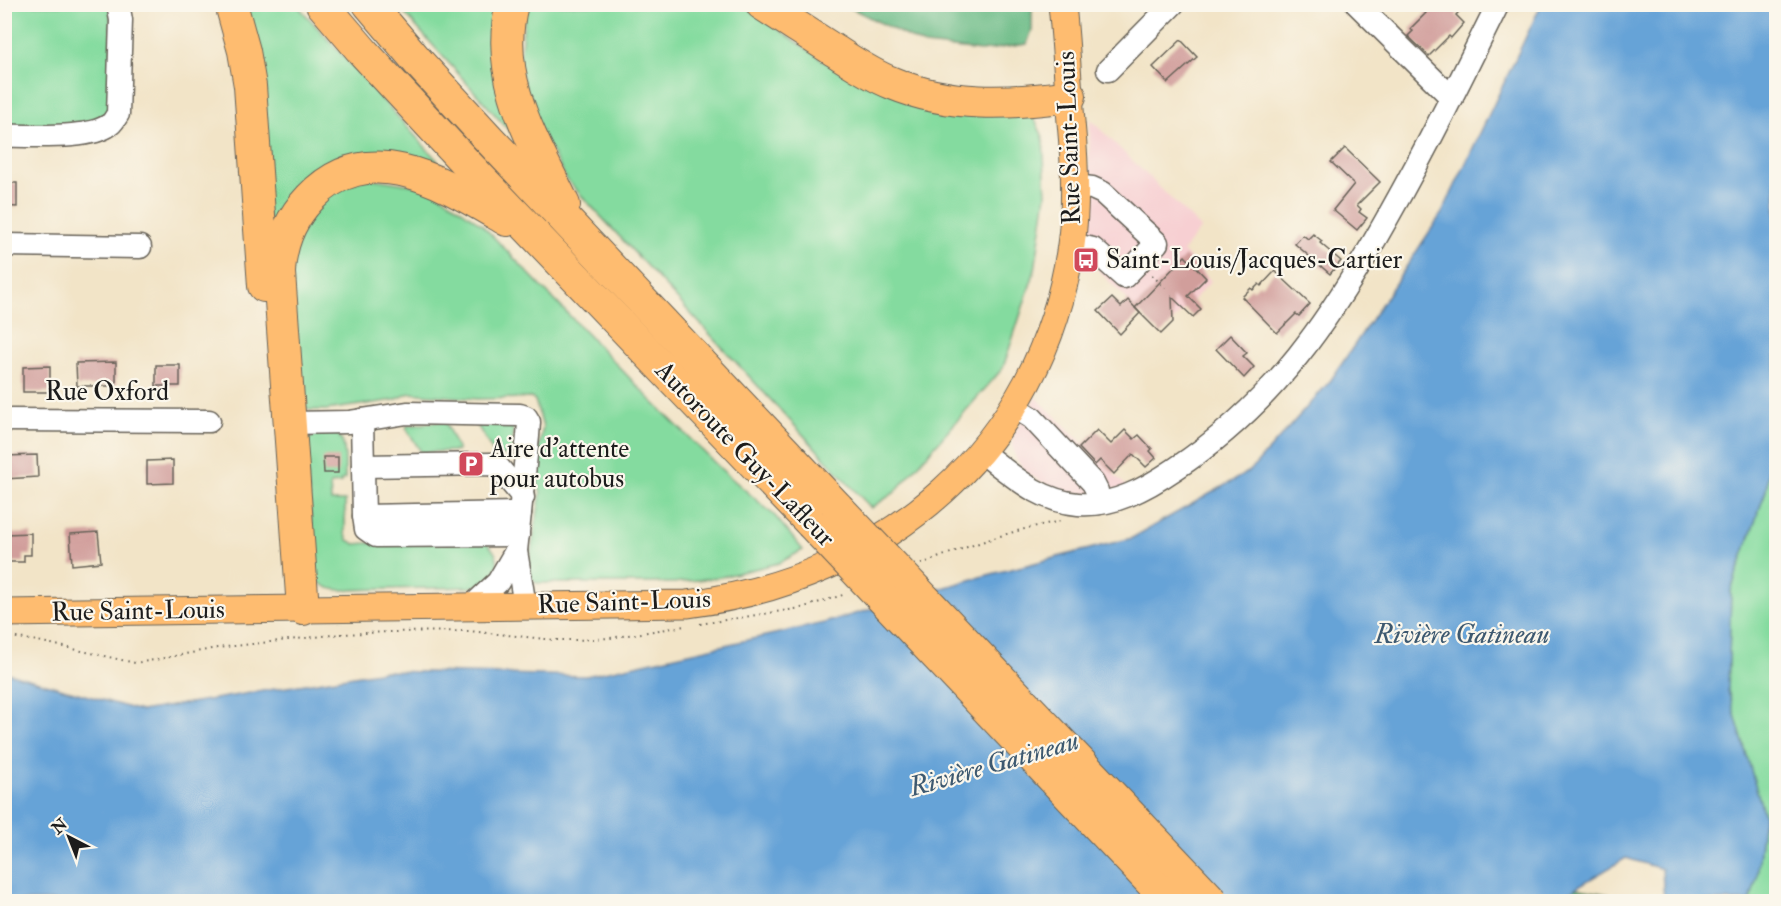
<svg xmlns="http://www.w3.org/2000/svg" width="1781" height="906" font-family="'IM FELL Double Pica',serif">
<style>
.built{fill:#f7cfd2}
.green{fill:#84db9f;stroke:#507c5e;stroke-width:1.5}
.forest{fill:#6bbb86;stroke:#446c51;stroke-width:1.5}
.water{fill:#66a3d7;stroke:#41607a;stroke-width:1.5}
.building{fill:#d19e9b}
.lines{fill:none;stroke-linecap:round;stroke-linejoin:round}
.minor-casing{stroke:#676258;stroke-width:25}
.major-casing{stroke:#676258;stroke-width:29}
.highway-casing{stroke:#676258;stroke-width:34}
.path{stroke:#676258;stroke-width:2;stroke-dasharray:1.5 4.5;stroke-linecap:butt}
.minor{stroke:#fff;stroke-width:22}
.major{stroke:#febc70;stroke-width:27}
.highway{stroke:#febc70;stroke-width:32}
.highway-bridge-casing{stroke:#676258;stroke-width:34;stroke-linecap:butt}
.highway-bridge{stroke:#febc70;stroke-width:32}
.labels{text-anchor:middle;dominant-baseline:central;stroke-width:4.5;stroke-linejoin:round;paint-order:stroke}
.street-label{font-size:26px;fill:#1c1c1c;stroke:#fbf7ec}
.poi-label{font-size:26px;fill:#1c1c1c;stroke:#fbf7ec;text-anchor:start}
.water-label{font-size:27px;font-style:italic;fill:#3d5970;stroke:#fbf7ec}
</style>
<rect width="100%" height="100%" fill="#fbf7ec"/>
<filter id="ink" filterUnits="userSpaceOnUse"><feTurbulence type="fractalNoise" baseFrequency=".0167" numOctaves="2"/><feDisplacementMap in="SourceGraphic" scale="12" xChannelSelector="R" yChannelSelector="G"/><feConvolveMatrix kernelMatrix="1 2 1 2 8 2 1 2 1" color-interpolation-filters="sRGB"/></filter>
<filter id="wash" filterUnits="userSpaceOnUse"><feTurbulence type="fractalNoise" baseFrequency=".008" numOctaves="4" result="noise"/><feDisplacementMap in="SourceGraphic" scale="24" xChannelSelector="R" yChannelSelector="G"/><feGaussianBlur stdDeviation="1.35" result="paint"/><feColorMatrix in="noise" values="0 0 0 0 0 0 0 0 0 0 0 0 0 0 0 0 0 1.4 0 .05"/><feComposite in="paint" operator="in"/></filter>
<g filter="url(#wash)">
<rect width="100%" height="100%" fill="#f2e4c7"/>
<g class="built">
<polygon points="1090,119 1201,228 1183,251 1211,281 1161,334 1087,259"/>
<polygon points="1036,397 1128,488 1107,495 1063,493 1027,474 1016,459 1012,445 1013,438 1015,432"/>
</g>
<g class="green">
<polygon points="4,5 110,5 113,110 87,125 5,127"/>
<polygon points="239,5 297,5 437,160 434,166 395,153 353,160 281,220 269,226"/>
<polygon points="397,5 500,5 514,136"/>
<polygon points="529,5 743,5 839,71 1031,112 1043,137 1046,195 1035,270 1003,368 894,493 871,508 567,180 534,119 519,64 525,15"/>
<polygon points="367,178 431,188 481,224 650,399 722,470 775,516 803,550 779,563 721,577 674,583 536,583 530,576 529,563 541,493 534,472 543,427 535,400 531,398 477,399 410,393 395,400 326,410 309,410 300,404 287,261 322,193"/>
<polygon points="1776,407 1776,901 1750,901 1757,877 1764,815 1728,691 1731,590 1766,490"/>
<polygon points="444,421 446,423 458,451 421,452 406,428 407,426"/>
<polygon points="477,425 513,425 512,455 495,455"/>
<path d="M332,431C349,437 344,464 345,479L341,480V483L330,484L331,501H345V533L348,540L355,544L383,542L487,543C507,562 496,580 472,587L340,590C330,589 323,587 316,579L305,444L312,436V432Z"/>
</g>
<g class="forest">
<polygon points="845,5 1032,5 1032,30 1027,44 981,51 924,45"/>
<polygon points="1575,888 1627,898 1629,901 1558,902"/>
</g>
<polygon class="water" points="1541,5 1776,5 1776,407 1766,490 1731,590 1728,691 1764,815 1757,877 1750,901 1664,901 1662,869 1626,858 1575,888 1558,902 5,901 4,672 141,711 384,671 586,676 824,623 980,577 1132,538 1250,471 1331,380 1442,213"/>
<g id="blocks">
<g class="building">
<polygon points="1416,4 1466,4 1456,15 1464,23 1451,38 1449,36 1429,56 1408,36 1413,31 1410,29 1426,13"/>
<polygon points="1181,40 1197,57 1168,83 1153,67"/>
<polygon points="1345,148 1380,182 1357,205 1361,209 1359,212 1367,218 1357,230 1333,210 1354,184 1331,162"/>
<polygon points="4,183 17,183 17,207 4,206"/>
<polygon points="1313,234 1322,241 1320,243 1341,261 1330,274 1295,244 1303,235 1308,239"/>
<polygon points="1185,256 1206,278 1188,296 1201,309 1193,317 1172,297 1173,322 1161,334 1135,308"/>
<polygon points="1275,271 1310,304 1299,316 1296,314 1277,333 1242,297 1251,288 1253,290 1259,284 1261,286"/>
<polygon points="1112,298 1121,307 1128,300 1140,313 1120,334 1098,311"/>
<polygon points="1230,335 1247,353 1243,356 1254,367 1244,378 1216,349"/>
<polygon points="116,362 116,386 77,386 76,363"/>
<rect x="156" y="365" width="24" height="21"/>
<polygon points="50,366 50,392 23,392 23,367"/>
<polygon points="1097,430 1111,444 1125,430 1134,439 1139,435 1152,449 1150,451 1156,458 1146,467 1133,454 1114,474 1100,460 1095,465 1079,448"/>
<polygon points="37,455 38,477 4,479 4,456"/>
<polygon points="323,457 338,457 338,473 324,473"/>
<polygon points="173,460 173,483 147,484 147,461"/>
<polygon points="98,532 101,562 72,565 70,534"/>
<polygon points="31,533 31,555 24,555 24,562 6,562 6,534"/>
</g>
</g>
</g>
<g filter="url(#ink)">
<use href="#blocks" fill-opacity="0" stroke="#676258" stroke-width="1.5"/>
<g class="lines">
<g class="minor-casing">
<g id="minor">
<polyline points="1357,4 1452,98"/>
<polyline points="1108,70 1173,4"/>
<path d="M4,136C31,135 88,140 109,125C113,123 115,118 118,114L121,20L118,4"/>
<polyline points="1071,244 1093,249 1124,277 1157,243 1103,193 1092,188 1075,186"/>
<polyline points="4,245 140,247"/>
<polyline points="1013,406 1032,418 1093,483 1097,491 1099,503"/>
<polyline points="4,420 209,421"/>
<polyline points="362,420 364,516"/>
<polyline points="289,423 349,422 407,413 520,415 526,417 529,422 528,436 516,551 525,606"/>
<path d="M980,451C1011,474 1038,501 1078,504C1113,507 1147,488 1175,469C1275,403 1332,317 1389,215C1428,146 1463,75 1498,4"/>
<polyline points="363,466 491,464 499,468 523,497"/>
<polyline points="518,535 376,536 366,529 364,516 520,513"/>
<polyline points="471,607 498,582 516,551"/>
</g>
</g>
<g class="major-casing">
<path id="major" d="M4,613L687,604C884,580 1043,447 1071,245C1077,204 1075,163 1071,122C1068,83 1066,44 1062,4"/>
</g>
<g class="highway-casing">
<g id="highway">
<polyline points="231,4 244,51 250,86 264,286"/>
<polyline points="322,4 364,53 464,161 811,523"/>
<polyline points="369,4 420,64 488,138 838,508"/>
<path d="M512,4C493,78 534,142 564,205"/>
<path d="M762,4C785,19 809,34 832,49C851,61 871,75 892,83C949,107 1010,104 1070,96"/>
<path d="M303,609L279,273C280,245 290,219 310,198C370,134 447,185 507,220"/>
</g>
</g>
<g class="path">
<polyline points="1152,275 1165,288"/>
<path d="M921,564C967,547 1013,529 1062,521"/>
<polyline points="1776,564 1774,614 1776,663"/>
<polyline points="700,624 801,608 846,594"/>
<polyline points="4,636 38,641 135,663 154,660 217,648 341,634 388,632 469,631 555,640 577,640 610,638 685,626"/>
</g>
<use href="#minor" class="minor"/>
<use href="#major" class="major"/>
<use href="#highway" class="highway"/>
<g class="highway-bridge-casing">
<g id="highway-bridge">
<polyline points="838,508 1213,902"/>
<polyline points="811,523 1170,902"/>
</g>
</g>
<use href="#highway-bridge" class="highway-bridge"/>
</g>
</g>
<defs>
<g id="bus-square" transform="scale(1.35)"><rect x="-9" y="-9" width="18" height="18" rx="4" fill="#d1495b" stroke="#fbf7ec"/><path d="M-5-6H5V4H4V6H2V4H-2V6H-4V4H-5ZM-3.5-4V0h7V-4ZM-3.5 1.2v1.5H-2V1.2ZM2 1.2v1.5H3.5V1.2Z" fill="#fff"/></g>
<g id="parking-square" transform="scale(1.35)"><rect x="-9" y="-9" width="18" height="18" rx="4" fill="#d1495b" stroke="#fbf7ec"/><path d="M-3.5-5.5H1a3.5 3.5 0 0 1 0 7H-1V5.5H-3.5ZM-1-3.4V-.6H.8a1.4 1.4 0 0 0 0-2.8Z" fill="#fff"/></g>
</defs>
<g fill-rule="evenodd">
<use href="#bus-square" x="1086" y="260"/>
<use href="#parking-square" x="471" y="464"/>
</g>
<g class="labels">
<g class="street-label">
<text transform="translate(1069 138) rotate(-92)">Rue Saint-Louis</text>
<text x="107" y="392">Rue Oxford</text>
<text transform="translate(745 454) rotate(46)">Autoroute Guy-Lafleur</text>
<text transform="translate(624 602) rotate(-2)">Rue Saint-Louis</text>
<text transform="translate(138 611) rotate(-1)">Rue Saint-Louis</text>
</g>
<g class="poi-label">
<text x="1106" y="260">Saint-Louis/Jacques-Cartier</text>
<text x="490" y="449">Aire d'attente<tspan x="490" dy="30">pour autobus</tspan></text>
</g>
<g class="water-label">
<text x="1462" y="634">Rivière Gatineau</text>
<text transform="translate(994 764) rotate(-16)">Rivière Gatineau</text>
</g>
</g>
<rect width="1781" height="906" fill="none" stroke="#fbf7ec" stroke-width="24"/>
<g transform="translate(69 837) rotate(318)" stroke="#fbf7ec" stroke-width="4.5" paint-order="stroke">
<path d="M0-4.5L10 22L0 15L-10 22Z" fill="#1c1c1c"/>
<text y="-9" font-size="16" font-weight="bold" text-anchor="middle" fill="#1c1c1c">N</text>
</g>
</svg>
